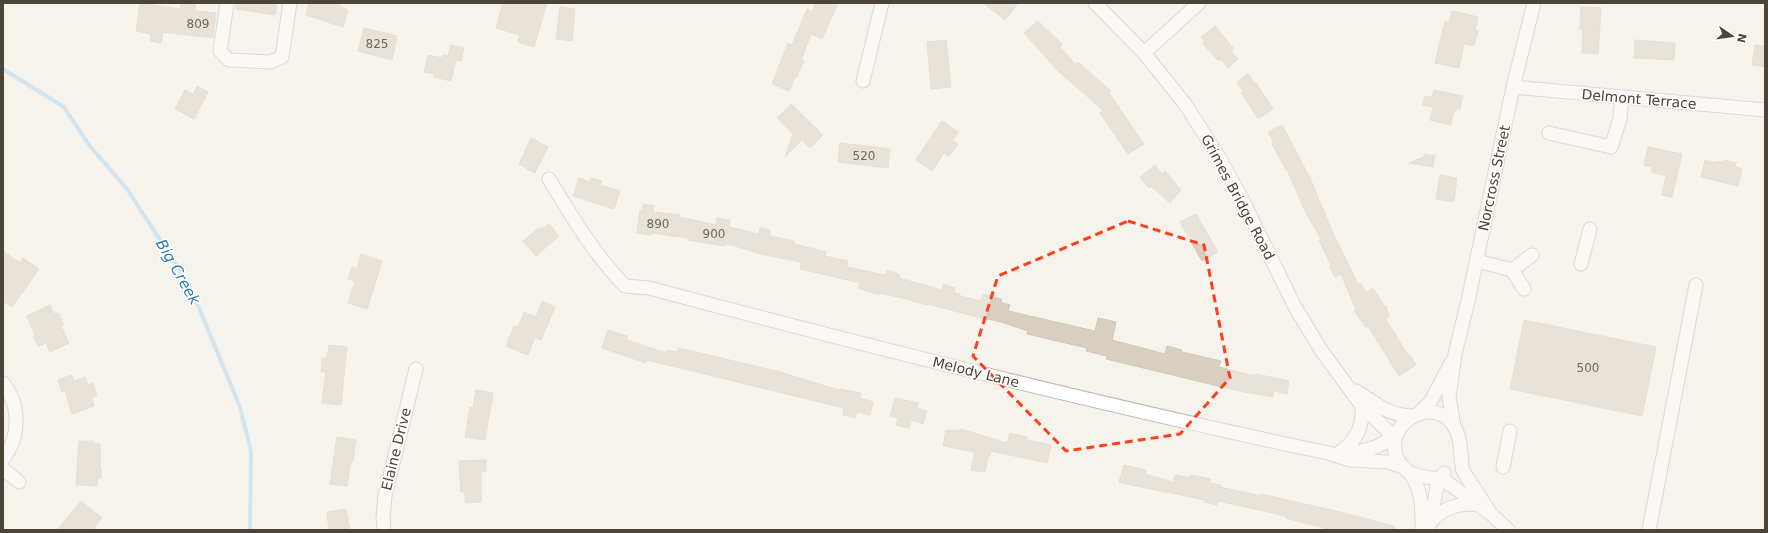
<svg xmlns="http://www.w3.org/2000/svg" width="1768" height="533" font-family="'DejaVu Sans',sans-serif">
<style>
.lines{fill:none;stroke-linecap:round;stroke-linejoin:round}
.stream{stroke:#a9d4f2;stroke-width:4}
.building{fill:#d8cfc1;stroke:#d3c7b4}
.minor-casing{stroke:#c2bbae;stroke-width:15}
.minor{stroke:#fff;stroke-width:13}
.marked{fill:none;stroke:#fc3f1d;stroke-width:3;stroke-dasharray:8 5;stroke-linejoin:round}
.labels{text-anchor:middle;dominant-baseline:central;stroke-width:3;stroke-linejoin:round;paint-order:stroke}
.number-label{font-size:12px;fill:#6e675b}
.street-label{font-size:14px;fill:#4b4439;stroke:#fff}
.water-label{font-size:15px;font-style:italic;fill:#2e7ab2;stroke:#fff}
</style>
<rect width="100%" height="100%" fill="#f6f3ec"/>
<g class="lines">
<polyline class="stream" points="3,69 64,107 89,145 127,189 190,286 240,407 251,451 250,530"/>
</g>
<g class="building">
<polygon points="140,3 180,9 181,3 196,3 195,11 216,13 213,38 163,32 161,43 150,41 151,34 136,31"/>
<polygon points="236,3 277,3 275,15 236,9"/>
<polygon points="309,3 340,3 339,6 348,10 343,27 306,15"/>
<polygon points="503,3 547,3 534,47 518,42 520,35 496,28"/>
<polygon points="816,3 838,3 822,39 811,34 801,60 804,60 797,77 794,79 789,91 772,84 788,43 792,45 807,9 812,12"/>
<polygon points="983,3 1018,3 1005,20"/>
<polygon points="560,7 575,9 572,41 556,39"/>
<polygon points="1581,7 1601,8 1598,54 1582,53 1583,29 1580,29"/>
<polygon points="1452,11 1478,17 1475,30 1478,31 1474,46 1464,44 1459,68 1435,63 1445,21 1449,22"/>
<polygon points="1038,21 1062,44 1060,47 1076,65 1078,62 1111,91 1109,93 1144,144 1128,154 1100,113 1104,111 1058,71 1024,33"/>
<polygon points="1215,26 1234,49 1231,51 1238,59 1228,68 1221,59 1219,61 1213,55 1203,44 1205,42 1201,37"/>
<polygon points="364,28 397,36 392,60 358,51"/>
<polygon points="946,40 951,87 931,89 927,42"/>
<polygon points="1635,40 1675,43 1674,60 1634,58"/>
<polygon points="451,45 464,48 461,61 456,60 451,81 434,77 435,74 424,72 428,55 442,58 443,55 448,56"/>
<polygon points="1755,45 1765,46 1765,67 1752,65"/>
<polygon points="1248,74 1255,84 1256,83 1273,109 1258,119 1241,92 1243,91 1237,82"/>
<polygon points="197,86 208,92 194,119 175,109 185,90 193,95"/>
<polygon points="1434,90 1463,96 1460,109 1456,108 1456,111 1454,111 1451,125 1430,120 1433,107 1422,105 1425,96 1432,97"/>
<polygon points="791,104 823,135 810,148 802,140 785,157 793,134 777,118"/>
<polygon points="942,121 958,132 952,141 958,144 949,156 944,153 932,171 916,160"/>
<polygon points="1282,125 1310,178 1333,233 1358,284 1360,283 1366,292 1373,288 1385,307 1386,306 1389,317 1385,318 1408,355 1410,355 1416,365 1399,376 1368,326 1366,327 1354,311 1356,310 1341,274 1335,277 1329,266 1331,265 1319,240 1321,239 1306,213 1287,170 1286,170 1272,144 1274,143 1268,132"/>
<polygon points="531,138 548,147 535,173 519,164"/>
<polygon points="840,143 890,149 888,168 838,162"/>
<polygon points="1648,147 1682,154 1672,197 1662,195 1666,176 1651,172 1652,167 1644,165"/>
<polygon points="1424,154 1435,156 1433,167 1409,163 1424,157"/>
<polygon points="1705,160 1717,163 1717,161 1724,163 1724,160 1736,163 1735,167 1742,169 1738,186 1701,177"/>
<polygon points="1155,165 1162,174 1165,171 1181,190 1170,203 1151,186 1149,188 1140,177"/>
<polygon points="1440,175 1457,178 1454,202 1436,199"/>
<polygon points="579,178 590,182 591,178 602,181 600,185 620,191 614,209 573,196"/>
<polygon points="643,204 654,206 653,212 680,215 679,217 716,225 717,218 730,220 729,227 759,234 760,228 770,230 769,236 794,241 794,244 826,252 825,256 848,261 847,267 885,275 887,270 900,275 899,278 942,290 943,284 955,288 954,293 960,294 960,296 981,301 983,294 1001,299 1002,303 1010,305 1008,311 1095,331 1098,318 1116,322 1112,340 1165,354 1167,346 1182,350 1182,352 1221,361 1219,367 1255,376 1256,374 1289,381 1287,394 1274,391 1273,397 1239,391 1106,359 1107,356 1086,351 1087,348 1027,334 1028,331 1001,322 989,319 988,320 928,304 927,305 912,301 912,300 879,293 879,295 858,288 860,283 800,269 801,262 761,254 735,246 725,244 725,246 688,240 688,238 652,233 651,235 637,233 640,210 642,211"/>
<polygon points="1196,214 1218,252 1202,261 1180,222"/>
<polygon points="549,224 559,236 536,256 523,241 539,228 542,229"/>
<polygon points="3,251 20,263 23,258 39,269 12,307 3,301"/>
<polygon points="361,254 382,261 367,309 348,303 355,281 348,279 352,267 357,269"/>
<polygon points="542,301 555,307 541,340 535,337 528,355 506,346 514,326 518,327 524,312 536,317"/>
<polygon points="50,305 54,314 58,313 64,325 61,326 69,343 50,352 46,343 38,346 33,336 35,335 27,316"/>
<polygon points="1524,320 1656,347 1642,416 1510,389"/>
<polygon points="608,330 627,336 627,340 666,353 667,350 676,352 679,348 780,372 839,390 840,389 861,393 860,398 873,402 870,415 857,412 855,418 843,415 844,408 647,360 646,363 602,348"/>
<polygon points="329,345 347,347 341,405 322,403 326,372 321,372 322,358 327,358"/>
<polygon points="72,375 74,381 85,377 88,385 93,383 97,396 92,398 94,406 72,414 65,391 62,392 58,380"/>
<polygon points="476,390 493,393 485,440 465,437 470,407 473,408"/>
<polygon points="895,398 918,403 917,408 927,411 923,424 911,420 909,428 896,425 898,418 890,416"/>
<polygon points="961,429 1007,443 1010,433 1027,437 1027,440 1051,445 1047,463 991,451 990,456 988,457 985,472 971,470 975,452 943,446 946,430 961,431"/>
<polygon points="337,437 356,440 353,461 351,461 347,486 330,484"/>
<polygon points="79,441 94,441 93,444 100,444 100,468 101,468 101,478 97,478 97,486 76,485"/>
<polygon points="486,460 486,471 481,471 481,502 465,503 465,492 461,492 459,461"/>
<polygon points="1124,465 1146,470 1145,474 1173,482 1175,475 1190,478 1190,475 1211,479 1210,483 1221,485 1220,487 1261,496 1261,494 1336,511 1394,526 1394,530 1333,530 1285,518 1286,516 1218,501 1217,505 1204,502 1205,500 1136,486 1119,482"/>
<polygon points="81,501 102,518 95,526 95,530 57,530"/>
<polygon points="346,509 350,530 329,530 327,512"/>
</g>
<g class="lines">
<g class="minor-casing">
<g id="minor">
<polyline points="227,3 220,51 229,60 270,62 282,57 290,3"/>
<polyline points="1095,3 1144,53 1185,104 1219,157 1241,197 1295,307 1321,350 1362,406 1388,431 1395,446"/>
<polyline points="1144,53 1199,3"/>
<polyline points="863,81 882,3"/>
<polyline points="1513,87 1765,110"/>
<polyline points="1549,133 1611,147 1620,119 1622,97"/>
<path d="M549,179C572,217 594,254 625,286L649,288C874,348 1100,405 1328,453L1350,460L1388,462L1404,467"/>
<polyline points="1477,261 1512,270 1532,255"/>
<polyline points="1581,264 1590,229"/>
<polyline points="1512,270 1524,289"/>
<path d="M3,383C21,406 20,437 3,459"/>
<path d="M1356,391C1376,403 1387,415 1412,416"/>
<polyline points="1418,414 1431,401 1451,363"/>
<polyline points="1454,426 1449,397 1455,354 1468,301 1513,87 1534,3"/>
<path d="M1340,452C1357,440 1363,427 1362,406"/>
<path d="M1345,452C1367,452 1382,447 1398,432"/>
<polyline points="1503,467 1510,431"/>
<polyline points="3,469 19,482"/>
<path d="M1409,472C1423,490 1422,509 1422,530"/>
<path d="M1491,514L1463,471C1460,459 1462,444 1457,432C1438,386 1370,429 1403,467C1415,480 1431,475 1445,481L1491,514L1508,530"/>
<path d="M1430,523C1442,508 1456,504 1475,504"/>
<polyline points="1429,526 1437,487 1444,473"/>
<polyline points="384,530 383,518 385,496 416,369"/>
<polyline points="1649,530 1696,285"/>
</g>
</g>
<use href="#minor" class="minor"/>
</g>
<path d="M0 0H1768V533H0ZM1128,221L1204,245L1230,378L1180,434L1066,451L973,356L998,276Z" fill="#f6f3ec" fill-opacity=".55" fill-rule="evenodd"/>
<path class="marked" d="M1128,221L1204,245L1230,378L1180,434L1066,451L973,356L998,276Z"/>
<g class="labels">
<g class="number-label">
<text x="198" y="24">809</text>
<text x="377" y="44">825</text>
<text x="864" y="156">520</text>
<text x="658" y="224">890</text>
<text x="714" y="234">900</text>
<text x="1588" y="368">500</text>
</g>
<g class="street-label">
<text transform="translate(1639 99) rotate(5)">Delmont Terrace</text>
<text transform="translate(1494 178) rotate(-78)">Norcross Street</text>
<text transform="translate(1238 197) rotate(62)">Grimes Bridge Road</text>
<text transform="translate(976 372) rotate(14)">Melody Lane</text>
<text transform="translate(396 449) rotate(-76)">Elaine Drive</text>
</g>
<g class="water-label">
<text transform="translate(178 272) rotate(60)">Big Creek</text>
</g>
</g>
<rect width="1768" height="533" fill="none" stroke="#4b4439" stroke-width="8"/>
<g transform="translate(1732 36) rotate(103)" stroke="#ffffff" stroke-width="3" paint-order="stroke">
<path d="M0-3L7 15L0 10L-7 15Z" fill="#4b4439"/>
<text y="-6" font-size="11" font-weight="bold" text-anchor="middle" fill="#4b4439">N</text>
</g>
</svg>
